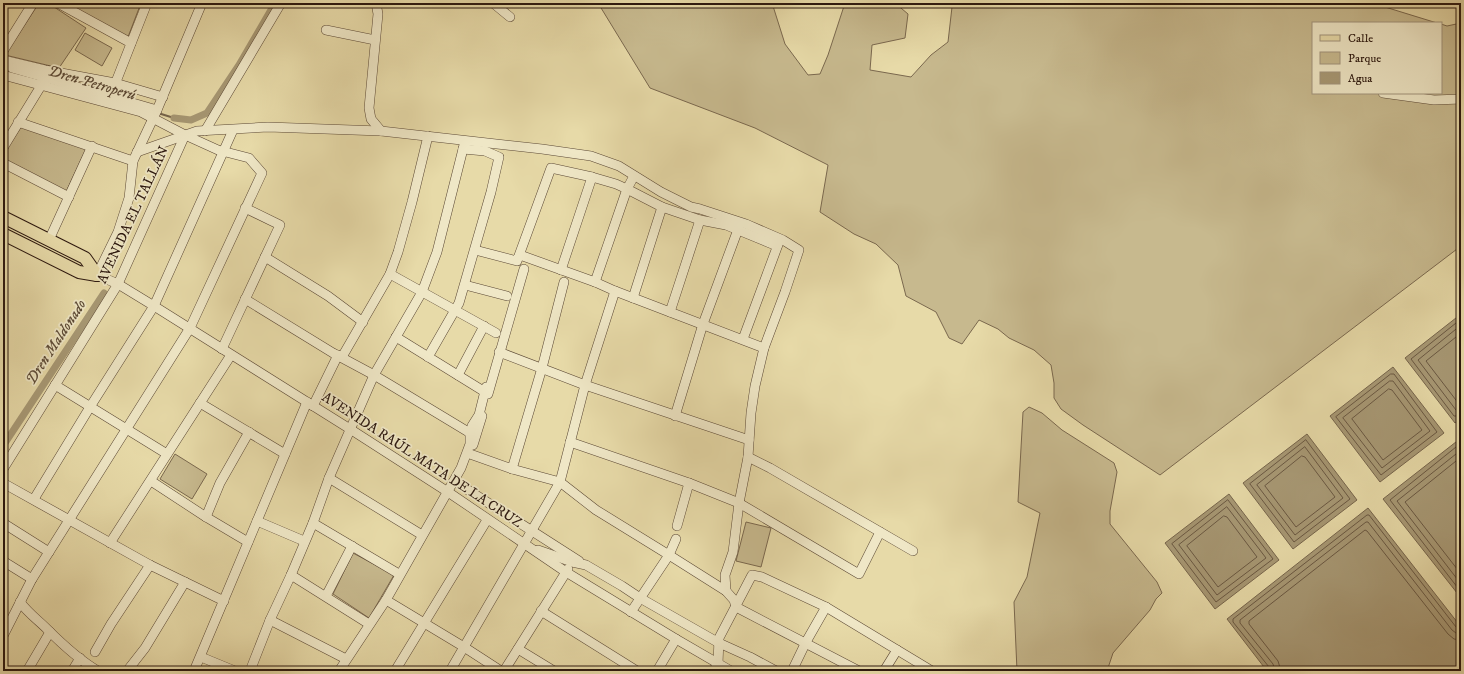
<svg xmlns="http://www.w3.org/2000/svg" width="1464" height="674" font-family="'IM FELL DW Pica',serif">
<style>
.green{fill:#c7b98e;stroke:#7a684e}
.water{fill:#a79874;stroke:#76654c}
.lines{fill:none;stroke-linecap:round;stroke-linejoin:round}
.shore{stroke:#6a5842;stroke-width:1}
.stream{stroke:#76654c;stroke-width:2}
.canal{stroke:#a79874;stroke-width:7}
.minor-casing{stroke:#5b4835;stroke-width:10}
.major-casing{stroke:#2c180f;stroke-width:14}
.minor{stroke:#efe7c6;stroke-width:9}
.major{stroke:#e7daa8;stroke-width:12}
.labels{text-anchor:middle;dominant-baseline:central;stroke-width:3.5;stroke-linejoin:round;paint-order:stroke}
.street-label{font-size:14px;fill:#2c180f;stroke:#efe7c6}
.water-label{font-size:15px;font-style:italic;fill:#5d4b37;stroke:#efe7c6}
</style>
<rect width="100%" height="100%" fill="#e7daa8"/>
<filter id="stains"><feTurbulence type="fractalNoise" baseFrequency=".005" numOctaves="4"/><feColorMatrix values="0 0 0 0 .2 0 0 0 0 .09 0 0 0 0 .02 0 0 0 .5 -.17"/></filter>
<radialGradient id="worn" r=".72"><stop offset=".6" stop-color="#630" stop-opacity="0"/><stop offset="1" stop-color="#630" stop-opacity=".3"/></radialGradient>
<g class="green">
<polygon points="39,3 48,3 86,28 59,68 5,55"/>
<polygon points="66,3 141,3 128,37"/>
<polygon points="598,3 774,3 773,6 785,44 808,75 820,74 828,55 845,3 895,3 908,14 905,38 872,45 870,70 911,77 931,55 948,42 952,7 959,3 1372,3 1437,23 1313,23 1313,93 1441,93 1441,24 1447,26 1461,23 1461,246 1160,475 1083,425 1061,409 1054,398 1054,383 1051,365 1034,350 1009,338 998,329 979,320 962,344 949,338 936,312 906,296 898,265 876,244 854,234 820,212 828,165 755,128 650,88"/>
<polygon points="85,33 112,48 102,66 75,50"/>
<polygon points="21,127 87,147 66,192 3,160 3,155"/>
<polygon points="1029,407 1042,413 1062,430 1114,463 1117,472 1110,511 1110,524 1157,582 1162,593 1156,599 1150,610 1113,653 1107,671 1017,671 1014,602 1027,577 1040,513 1018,502 1023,412"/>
<polygon points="175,454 207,474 192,499 160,479"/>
<polygon points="746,522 771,528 761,567 736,561"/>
<polygon points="353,553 394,575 369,618 333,594"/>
</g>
<g class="water">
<polygon points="1461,314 1461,419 1455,423 1405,358"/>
<polygon points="1393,367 1444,433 1380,482 1330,416"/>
<polygon points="1307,434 1357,500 1293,549 1243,483"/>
<polygon points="1461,438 1461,598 1383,499"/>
<polygon points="1229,494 1279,560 1215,609 1165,543"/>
<polygon points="1368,508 1461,627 1461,671 1267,671 1227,619"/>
</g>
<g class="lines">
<g class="shore">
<polyline points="1461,319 1411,359 1454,416 1461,416"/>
<polyline points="1461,325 1418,360 1456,410 1461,411"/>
<polyline points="1461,333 1426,361 1459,404 1461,405"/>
<polygon points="1391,374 1394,374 1437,432 1381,475 1336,417"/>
<polygon points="1390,381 1393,381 1430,431 1382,468 1343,418"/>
<polygon points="1389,389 1392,390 1422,430 1383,460 1352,419"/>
<polygon points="1306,440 1350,499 1294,542 1250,484"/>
<polyline points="1461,443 1390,500 1461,592"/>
<polygon points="1305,447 1343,498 1295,535 1257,485"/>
<polyline points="1461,450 1397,501 1461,584"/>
<polygon points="1302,456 1305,457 1335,497 1296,527 1265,486"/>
<polyline points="1461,457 1405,502 1461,574"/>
<polygon points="1228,500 1273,559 1216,602 1172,544"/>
<polygon points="1227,507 1266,558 1217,595 1179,545"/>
<polygon points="1224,516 1227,517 1257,557 1218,587 1187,546"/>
<polyline points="1270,671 1269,667 1233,622 1233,619 1367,515 1369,515 1456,627 1461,629"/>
<polyline points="1275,671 1273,664 1240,623 1240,620 1366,522 1368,522 1452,630 1456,633 1461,634"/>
<polyline points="1281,671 1278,661 1249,624 1249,621 1365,530 1367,531 1448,634 1454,639 1461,640"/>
</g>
<g class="stream">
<polyline points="3,68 10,70"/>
<polyline points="158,113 174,118"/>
</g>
<g class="canal">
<polyline points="174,118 191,120 207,113 239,65 275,3"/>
<polyline points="3,446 104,293"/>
</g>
<g class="minor-casing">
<g id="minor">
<polyline points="58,3 131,43"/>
<polyline points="202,3 157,110 133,161 129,198 118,232 97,275 118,284 154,306 350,429 448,492 566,572 676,639 731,671"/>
<polyline points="376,3 378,14 369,108 371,119 381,131"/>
<polyline points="493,3 510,17"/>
<polyline points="326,30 375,40"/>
<polyline points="3,51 33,3"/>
<polyline points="3,60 45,70 115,83 163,97"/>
<polyline points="12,68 157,110"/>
<polyline points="3,75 141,112 185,135 218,150 249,158 262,173 190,328 32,579 3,636"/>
<polyline points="1383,93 1434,100 1461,99"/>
<polyline points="110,97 147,3"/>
<polyline points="18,122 133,161"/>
<polyline points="205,131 281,3"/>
<polyline points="3,148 44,81"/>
<polyline points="137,152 197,131 268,127 381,131 542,149 591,156 619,166 661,192 691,207 700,209 746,224 783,240 799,250 785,292 764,348 755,386 751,413 748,457 739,503 733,552 725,575 726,591"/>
<polyline points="3,163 69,197"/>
<polyline points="49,240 92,146"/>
<polyline points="475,250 517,261 551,168 592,177 616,184 627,189 662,207 700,220 726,225 777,246"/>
<polyline points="520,255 595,282 615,291 764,348"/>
<polyline points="265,257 328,296 363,322"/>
<polyline points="561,270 592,177"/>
<polyline points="390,274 496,333"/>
<polyline points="595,282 627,189 634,176"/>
<polyline points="465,285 507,296"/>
<polyline points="633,298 662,207"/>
<polyline points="245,299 333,353 374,375 470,433"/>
<polyline points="670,312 700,220"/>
<polyline points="396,337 485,392"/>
<polyline points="743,339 779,242"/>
<polyline points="222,349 280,225 245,208"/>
<polyline points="499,352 585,385 749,440"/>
<polyline points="342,357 390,274 398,252 412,202 428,136"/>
<polyline points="428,357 459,303 491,192 499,157 485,151 463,149"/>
<polyline points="458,375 484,326"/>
<polyline points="55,385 167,454"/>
<polyline points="488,394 524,269"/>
<polyline points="200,403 285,454"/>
<polyline points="313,406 338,355"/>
<polyline points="675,416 703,324 740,224"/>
<polyline points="570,442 689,483 739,503 859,574 880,532"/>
<polyline points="473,445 482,416"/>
<polyline points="470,454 512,469 560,482 596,510 669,555 726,591 734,600 736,607 859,671"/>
<polyline points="748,457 770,468 913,551"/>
<polyline points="3,469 118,284 185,135"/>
<polyline points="512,469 542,368 564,282"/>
<polyline points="329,478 422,535"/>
<polyline points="151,481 206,517 248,542"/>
<polyline points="454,481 579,561"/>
<polyline points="3,483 150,565 224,601"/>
<polyline points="34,499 90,407 154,306 233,130"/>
<polyline points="206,517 220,483 249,432"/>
<polyline points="257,521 304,541"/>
<polyline points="3,523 49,552"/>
<polyline points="313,523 399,574"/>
<polyline points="677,526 689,483"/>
<polyline points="110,543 231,355"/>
<polyline points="538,550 572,562 586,565 622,586 640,598 719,643 750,657 776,671"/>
<polyline points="3,561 32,579"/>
<polyline points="291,575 369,624"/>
<polyline points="326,596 352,546"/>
<polyline points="386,600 464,647 501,671"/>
<path d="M20,602C28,613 38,620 47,629C62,644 79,660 98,671"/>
<polyline points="541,611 637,671"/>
<polyline points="631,612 669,555 676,539"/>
<polyline points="270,620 346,659"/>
<polyline points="518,649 554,671"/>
<polyline points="95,652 111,624 150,565"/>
<polyline points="201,657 235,671"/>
<polyline points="27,671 50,632"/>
<polyline points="72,671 80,658"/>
<polyline points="127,671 145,648 185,582"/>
<polyline points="194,671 307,402"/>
<polyline points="250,671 270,620 291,575 313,523 329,478 374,375 422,292 437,252 465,141"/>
<polyline points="339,671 386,600 461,468 470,444 470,433 472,426 479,415 486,387"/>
<polyline points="395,671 487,520"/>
<polyline points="450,671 560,482 585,385 615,291"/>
<polyline points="504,671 568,569"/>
<polyline points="657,671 676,639"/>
<polyline points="713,671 718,664 719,638 752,575 762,577 826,607 932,671"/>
<polyline points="792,671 806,642 826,607"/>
<polyline points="884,671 897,650"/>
</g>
</g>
<g class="major-casing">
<g id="major">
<polyline points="3,217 85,258 97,275"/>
<polyline points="3,234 79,272 97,275"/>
</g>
</g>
<use href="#minor" class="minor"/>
<use href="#major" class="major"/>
</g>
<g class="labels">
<g class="street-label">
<text transform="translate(133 215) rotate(-65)">AVENIDA EL TALLÁN</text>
<text transform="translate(422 460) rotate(33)">AVENIDA RAÚL MATA DE LA CRUZ</text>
</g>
<g class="water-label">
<text transform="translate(92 83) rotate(16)">Dren Petroperú</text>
<text transform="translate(56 342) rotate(-57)">Dren Maldonado</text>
</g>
</g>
<rect width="1464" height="674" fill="none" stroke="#e7daa8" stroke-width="16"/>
<rect x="4" y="4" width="1456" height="666" fill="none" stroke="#2c180f" stroke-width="2"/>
<rect x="8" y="8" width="1448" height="658" fill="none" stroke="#2c180f"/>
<rect x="1312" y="22" width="130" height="72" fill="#efe7c6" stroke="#a1947d"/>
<rect x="1320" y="35" width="20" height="6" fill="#e7daa8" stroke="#a1947d"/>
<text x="1348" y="42" font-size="12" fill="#2c180f">Calle</text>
<rect x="1320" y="52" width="20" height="12" fill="#c7b98e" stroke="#a1947d"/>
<text x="1348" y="62" font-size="12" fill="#2c180f">Parque</text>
<rect x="1320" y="72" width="20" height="12" fill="#a79874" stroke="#a1947d"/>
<text x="1348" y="82" font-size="12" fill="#2c180f">Agua</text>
<rect width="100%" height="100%" filter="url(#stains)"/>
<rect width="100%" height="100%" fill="url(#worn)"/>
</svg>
